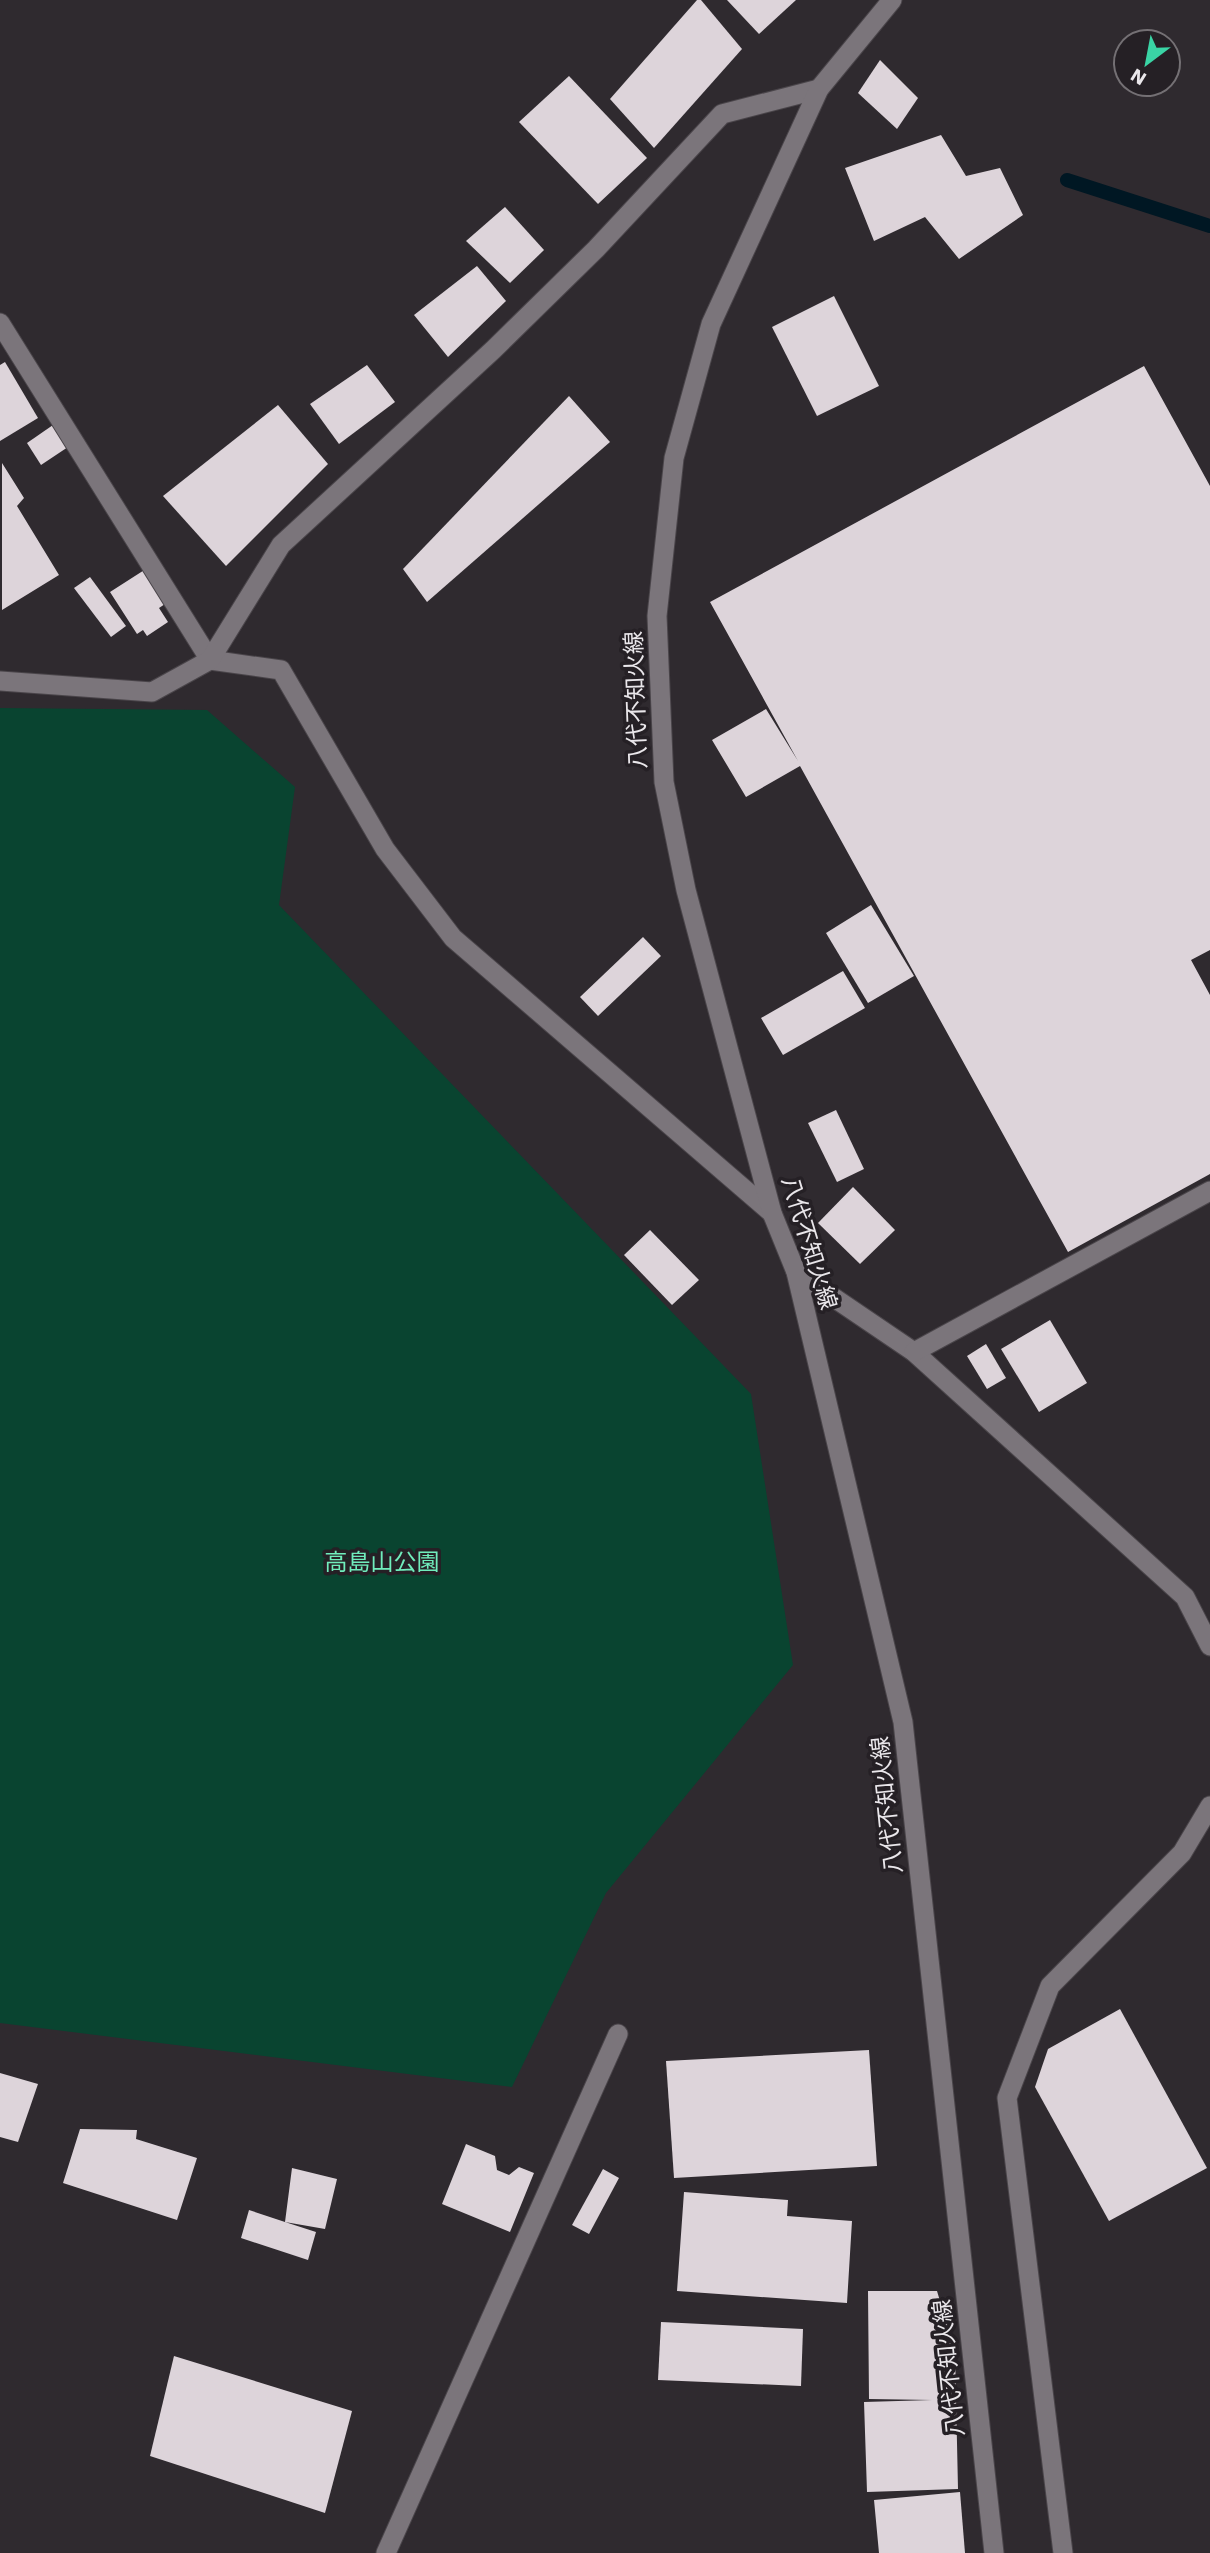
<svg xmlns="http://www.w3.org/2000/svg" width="1210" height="2553" font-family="'Work Sans','Noto Sans JP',sans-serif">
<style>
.green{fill:#094430}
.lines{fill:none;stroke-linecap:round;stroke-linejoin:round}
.stream{stroke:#001723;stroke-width:14}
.building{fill:#ddd4da}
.minor-casing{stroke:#4a454a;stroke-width:21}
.secondary-casing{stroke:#4a454a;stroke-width:21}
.minor{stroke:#7b757b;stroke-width:19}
.secondary{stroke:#7b757b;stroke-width:19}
.labels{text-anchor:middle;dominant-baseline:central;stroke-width:7;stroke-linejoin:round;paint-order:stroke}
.street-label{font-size:23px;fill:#eae7eb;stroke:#252025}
.park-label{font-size:23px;fill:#70edbc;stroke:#252025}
</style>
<rect width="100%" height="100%" fill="#2f2a2f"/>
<polygon class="green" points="0,708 207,710 295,787 279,905 751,1394 793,1665 606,1893 512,2087 0,2023"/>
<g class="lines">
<polyline class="stream" points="1067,180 1210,226"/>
</g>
<g class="building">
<polygon points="697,0 701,0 742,49 654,148 610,99"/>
<polygon points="727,0 796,0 759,34"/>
<polygon points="880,60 918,98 897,129 858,93"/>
<polygon points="569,76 647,158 598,204 519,122"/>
<polygon points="941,135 966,176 1000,168 1023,215 959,259 925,217 874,241 845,168"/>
<polygon points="505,207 544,250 510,283 466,241"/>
<polygon points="477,266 506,301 448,357 414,315"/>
<polygon points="834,296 879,386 817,416 772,327"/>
<polygon points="5,362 38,418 0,441 0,365"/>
<polygon points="367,365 395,402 339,444 310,404"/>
<polygon points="1144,366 1210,486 1210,950 1191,960 1210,995 1210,1174 1068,1252 800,766 746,797 712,740 766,709 798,761 710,602"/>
<polygon points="569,396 610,442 427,602 403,569"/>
<polygon points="278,405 328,464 226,566 163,496"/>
<polygon points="53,425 68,447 41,465 27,443"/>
<polygon points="2,463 24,498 17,506 59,575 2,610"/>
<polygon points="149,567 171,600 159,608 168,622 147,636 143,630 137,634 110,592"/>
<polygon points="90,577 126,626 111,637 74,588"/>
<polygon points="871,905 914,976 868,1003 826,933"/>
<polygon points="643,937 661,956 598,1016 580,997"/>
<polygon points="843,971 865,1008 783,1055 761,1018"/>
<polygon points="836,1110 864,1169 837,1182 808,1123"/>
<polygon points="853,1187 895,1230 860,1264 818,1223"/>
<polygon points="650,1230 699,1280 672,1305 624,1255"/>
<polygon points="1050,1320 1087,1383 1039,1412 1001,1349"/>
<polygon points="986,1344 1006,1378 987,1389 967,1356"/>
<polygon points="1120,2009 1207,2168 1109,2221 1035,2087 1048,2049"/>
<polygon points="869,2050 877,2166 674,2178 666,2061"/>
<polygon points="0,2073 38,2084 18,2142 0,2137"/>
<polygon points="80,2129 137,2130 136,2139 197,2158 177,2220 63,2183"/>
<polygon points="466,2144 495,2156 497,2170 509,2175 519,2167 534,2173 510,2232 442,2204"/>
<polygon points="292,2168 337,2179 325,2229 285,2222 316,2232 308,2260 241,2238 249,2210 285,2222"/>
<polygon points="603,2169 619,2178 589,2234 572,2225"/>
<polygon points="684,2192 788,2200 787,2216 852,2221 847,2303 677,2291"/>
<polygon points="868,2291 937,2291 955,2351 958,2489 867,2492 864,2402 932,2400 869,2399"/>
<polygon points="661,2322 803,2329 801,2386 658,2380"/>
<polygon points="174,2356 352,2411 325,2513 150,2456"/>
<polygon points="960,2492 965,2553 879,2553 874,2500"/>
</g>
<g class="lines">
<g class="minor-casing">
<g id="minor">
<polyline points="0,323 210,660"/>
<polyline points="210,660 281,670 385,849 453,938 772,1213"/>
<polyline points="0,681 152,692 210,660 281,545 493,350 596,249 722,114 819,89"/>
<polyline points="796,1272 914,1352 1185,1597 1210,1646"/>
<polyline points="914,1352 1210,1191"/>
<polyline points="386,2553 618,2034"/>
<polyline points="1063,2553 1007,2098 1050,1986 1182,1853 1210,1806"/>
</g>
</g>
<g class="secondary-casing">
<polyline id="secondary" points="892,0 819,89 711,324 674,458 657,616 664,782 686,890 772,1213 796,1272 903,1722 994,2553"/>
</g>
<use href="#minor" class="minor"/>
<use href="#secondary" class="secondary"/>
</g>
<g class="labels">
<g class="street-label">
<text transform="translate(636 700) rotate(-92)">八代不知火線</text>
<text transform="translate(809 1243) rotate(73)">八代不知火線</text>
<text transform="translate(887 1805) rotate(-96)">八代不知火線</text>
<text transform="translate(949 2368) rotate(-96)">八代不知火線</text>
</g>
<g class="park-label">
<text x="382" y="1562">高島山公園</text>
</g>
</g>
<g transform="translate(1147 63) rotate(212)"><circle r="33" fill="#252025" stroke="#747074" stroke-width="2"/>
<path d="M0-5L12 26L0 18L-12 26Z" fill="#3ad4a5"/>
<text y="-10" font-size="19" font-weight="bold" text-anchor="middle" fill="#eae7eb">N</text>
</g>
</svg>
